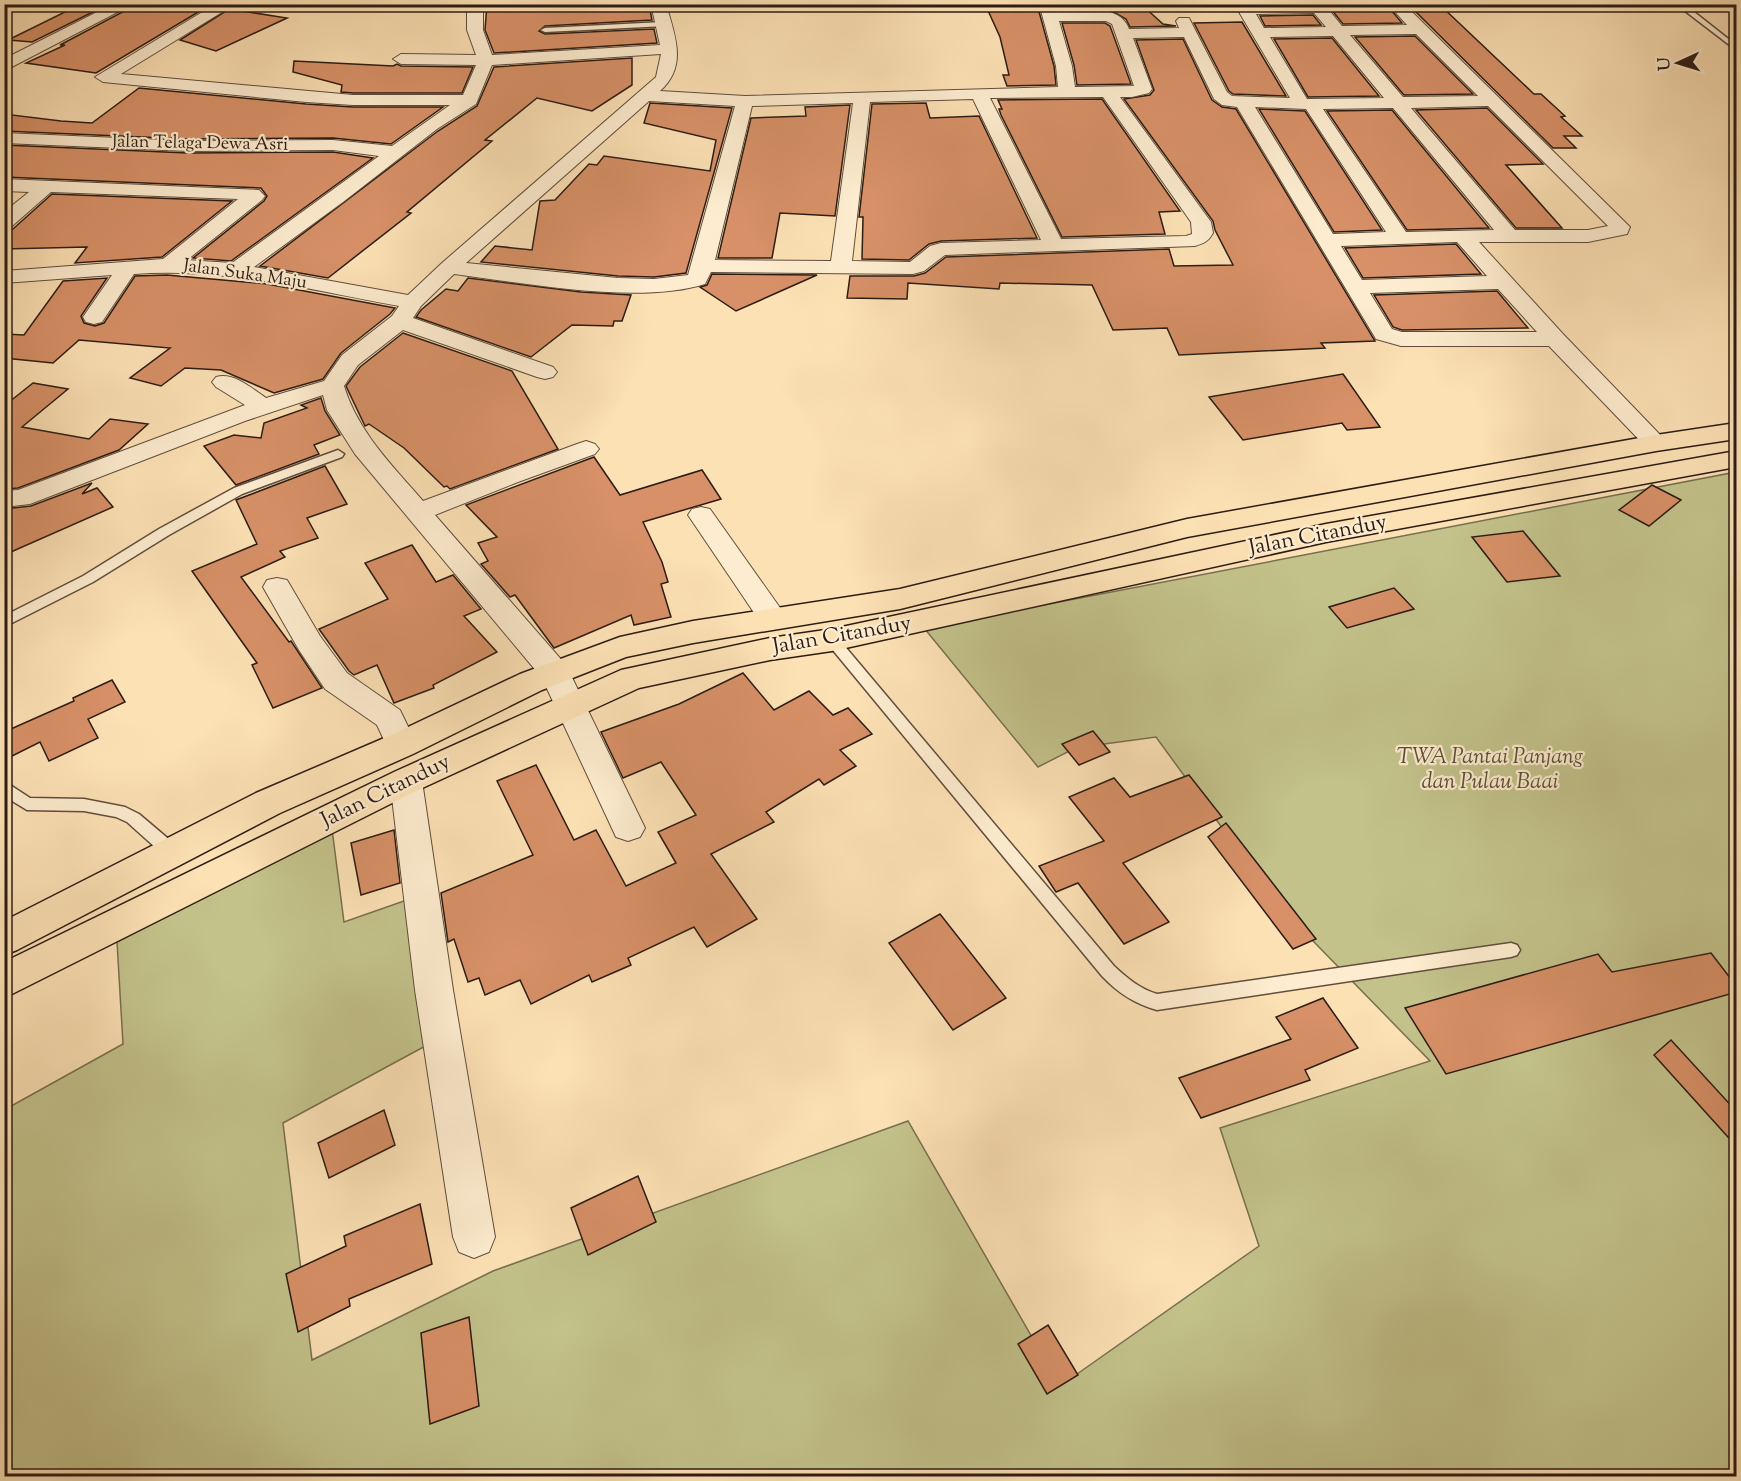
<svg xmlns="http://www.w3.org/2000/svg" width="1741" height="1481" font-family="'Sorts Mill Goudy',serif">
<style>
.green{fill:#c3c28b;stroke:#786f50;stroke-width:1.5}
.building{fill:#d79067;stroke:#2c1c14;stroke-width:1.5}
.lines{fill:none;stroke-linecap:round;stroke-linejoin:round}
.lane-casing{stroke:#604d3c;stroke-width:3}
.street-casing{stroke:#604d3c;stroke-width:2}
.primary-casing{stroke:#2c1c14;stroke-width:3}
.lane{fill:#fdeccf;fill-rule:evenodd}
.street{fill:#fdeccf;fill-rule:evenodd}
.primary{fill:#fce1b5;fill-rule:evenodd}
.labels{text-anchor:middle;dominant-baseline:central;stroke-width:4.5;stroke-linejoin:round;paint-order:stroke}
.far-street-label{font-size:18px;fill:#2c1c14;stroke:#fdeccf}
.street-label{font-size:22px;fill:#2c1c14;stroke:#fdeccf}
.park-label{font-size:22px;font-style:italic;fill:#594e38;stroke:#fdeccf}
</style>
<rect width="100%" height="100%" fill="#fce1b5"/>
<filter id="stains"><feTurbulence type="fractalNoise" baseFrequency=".00333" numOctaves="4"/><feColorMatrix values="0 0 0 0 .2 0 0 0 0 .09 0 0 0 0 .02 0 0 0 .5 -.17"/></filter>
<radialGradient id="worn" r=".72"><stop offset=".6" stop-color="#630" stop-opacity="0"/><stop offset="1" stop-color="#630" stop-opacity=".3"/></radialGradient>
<polygon class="green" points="1736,472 1736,1476 5,1476 4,1110 123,1044 117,942 332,829 344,922 421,895 442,1037 283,1123 312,1360 493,1271 908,1121 1060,1386 1259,1246 1220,1128 1430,1061 1279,906 1156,737 1097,745 1089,741 1038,767 924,628"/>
<g class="building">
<polygon points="148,4 201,4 205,8 96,73 26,63 65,45 60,45 128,9 136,10"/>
<polygon points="487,4 649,4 652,20 545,26 539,31 545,34 654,29 657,43 494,53 485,30"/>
<polygon points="985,4 1039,4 1038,8 1054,66 1056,85 1007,86 1003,75 1009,75 1000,37"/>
<polygon points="1327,4 1386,4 1402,23 1343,24"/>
<polygon points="1408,4 1440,5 1534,94 1541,94 1565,116 1561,117 1582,136 1564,136 1576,148 1553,148"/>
<polygon points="77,6 101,8 32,42 8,40"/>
<polygon points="1143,6 1163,24 1176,26 1130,27 1126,19 1110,10"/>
<polygon points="229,9 287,18 216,51 180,40"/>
<polygon points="1313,15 1321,25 1265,26 1260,16"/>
<polygon points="1242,22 1286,96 1233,94 1229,91 1194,23"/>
<polygon points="1062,23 1105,23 1110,26 1131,84 1077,85 1074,65"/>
<polygon points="1415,36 1473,94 1404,95 1355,37"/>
<polygon points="1332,38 1379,96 1308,97 1274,39"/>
<polygon points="1183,39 1212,100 1222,107 1236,109 1375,341 1321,343 1325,348 1179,355 1167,328 1113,330 1092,285 1000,283 999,289 908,283 907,299 847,298 850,276 914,276 925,273 946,257 1169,249 1174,266 1233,265 1215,230 1213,221 1124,99 1150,95 1154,90 1136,40"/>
<polygon points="632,58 632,85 592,111 537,98 485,140 492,141 407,212 411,213 328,278 260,266 438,131 477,106 494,67"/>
<polygon points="294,61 393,66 397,64 401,66 473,67 462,93 353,93 341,92 342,85 293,72"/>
<polygon points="139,88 306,104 353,107 443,107 391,144 333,138 188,139 4,131 4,114 61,121 92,123"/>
<polygon points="1102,99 1180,211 1159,212 1165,234 1062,237 1001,115 999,109 1002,109 998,100"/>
<polygon points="650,103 732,108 686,273 654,277 618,276 481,262 495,246 532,250 540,201 555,200 589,164 597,165 604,156 710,171 716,140 644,123"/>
<polygon points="926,103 930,118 979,116 1037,238 941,241 929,244 909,260 862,259 863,217 859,217 872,104"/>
<polygon points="850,105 835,216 780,213 772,258 718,258 751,118 806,116 805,107"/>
<polygon points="1487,108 1543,164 1506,165 1562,228 1516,228 1416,110"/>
<polygon points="1259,109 1305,111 1382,230 1334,232"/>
<polygon points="1392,110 1489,228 1407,230 1327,111"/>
<polygon points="4,145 188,153 333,152 373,158 231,261 193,258 264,201 267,196 261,188 4,177"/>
<polygon points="52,194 232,201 162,257 75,263 87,247 4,249 4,237"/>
<polygon points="1456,244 1481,274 1363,278 1345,248"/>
<polygon points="712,274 817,275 736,311 700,287 707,285"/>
<polygon points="167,275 267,284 395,308 390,314 341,353 323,379 274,393 221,370 185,368 161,386 130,378 170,348 79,340 53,363 4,358 4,334 24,335 63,281 107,278 81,316 84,323 95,326 104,323 135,276"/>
<polygon points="468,278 581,292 631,295 622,321 614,321 613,326 572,325 531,357 416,317 421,310 446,289 458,291"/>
<polygon points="1497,291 1528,328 1402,330 1393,327 1374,295"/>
<polygon points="403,333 512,371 558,449 450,489 447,486 444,487 404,448 369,424 365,426 346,386 360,367"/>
<polygon points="1343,374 1380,427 1347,430 1342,423 1243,440 1209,397"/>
<polygon points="33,383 68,389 22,427 89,439 110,419 148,424 119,450 18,488 4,489 4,406"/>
<polygon points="321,398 325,411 340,435 314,445 319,454 236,485 204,446 234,435 261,438 264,423 307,408 301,405"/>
<polygon points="594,457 620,495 702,470 721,499 643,522 662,562 668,582 661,584 671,617 634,625 631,615 554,648 515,595 510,597 481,564 488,561 478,543 497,537 466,505"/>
<polygon points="325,466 347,504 307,518 318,538 280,551 285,557 241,577 289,642 291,641 322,688 273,708 252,665 257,663 192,571 257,544 236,500"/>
<polygon points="92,483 82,494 97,488 113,507 4,555 4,509 31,506"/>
<polygon points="1652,485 1681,500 1649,526 1619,510"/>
<polygon points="1523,531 1560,576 1507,582 1472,537"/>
<polygon points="412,545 436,582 453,575 481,609 464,616 497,652 433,685 434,688 394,703 377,665 354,675 349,671 319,629 388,599 365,563"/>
<polygon points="1394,588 1414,609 1347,628 1329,607"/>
<polygon points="743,673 774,710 809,691 833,715 848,708 872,734 840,750 856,766 824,785 819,779 766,812 774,822 711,854 757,919 707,947 694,927 628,958 631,965 592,982 589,975 531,1004 520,980 485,995 479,978 468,982 454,939 448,942 441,893 533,855 497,781 536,765 574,840 596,830 626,886 676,863 658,832 696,815 661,762 623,778 601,732 679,704"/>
<polygon points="112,680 125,702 88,719 98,738 49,761 40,742 4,760 4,732 74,701 73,698"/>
<polygon points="1093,731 1110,752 1079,765 1062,744"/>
<polygon points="1189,775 1222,817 1123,863 1169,922 1124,944 1078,883 1056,892 1039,866 1104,841 1069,797 1114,778 1130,797"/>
<polygon points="1226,823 1316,939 1293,949 1208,837"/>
<polygon points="394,830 400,883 361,895 351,843"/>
<polygon points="940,914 1006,998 953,1030 889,943"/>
<polygon points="1711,953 1737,987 1737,992 1446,1074 1405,1008 1598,954 1612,972"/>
<polygon points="1323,998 1358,1048 1305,1070 1310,1080 1201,1118 1179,1078 1291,1039 1276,1017"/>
<polygon points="1671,1040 1737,1112 1737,1147 1654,1055"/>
<polygon points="384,1110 395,1145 329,1178 318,1143"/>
<polygon points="638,1176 656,1222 588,1255 571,1208"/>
<polygon points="420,1204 432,1264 349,1299 350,1306 298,1332 286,1274 346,1246 344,1236"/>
<polygon points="469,1317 479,1406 430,1424 421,1333"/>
<polygon points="1048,1325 1078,1375 1047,1394 1018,1344"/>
</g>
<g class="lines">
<g class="lane-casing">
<g id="lane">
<polygon points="1676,4 1684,4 1736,45 1736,50"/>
<polygon points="663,22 666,26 545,32 541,30 545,28"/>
<polygon points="338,450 344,454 342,457 242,494 169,535 93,582 4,627 4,616 83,576 159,529 234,488"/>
<path d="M832,635L837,637L1114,966C1127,978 1140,989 1157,994L1511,943L1517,945L1520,950L1517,955L1511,957L1157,1010C1135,1004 1118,993 1102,976L827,643L825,640Z"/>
<polygon points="4,781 30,798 84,799 125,807 139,814 178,847 180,852 178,857 172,859 166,857 127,822 116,817 84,811 27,810 4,796"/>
</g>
</g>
<g class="street-casing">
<g id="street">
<polygon points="4,4 22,4 4,14"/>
<polygon points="113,4 133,4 4,71 4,59"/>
<path d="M204,4H224L227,9L121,74L353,95H463L476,65L401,64L393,59L401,54L476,55L467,30V4H483V30L492,55L660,45L651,4H666C675,36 688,66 660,91L745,96L1058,87L1056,66L1040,7L1042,4H1061L1056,9L1057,11C1080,11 1120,3 1129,29L1179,28L1176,21L1179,18H1189L1227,92L1232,96L1290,98L1239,12C1250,0 1306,4 1324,4L1342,26L1407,25L1388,4H1404L1630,227L1627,234L1588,242H1479L1563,334L1668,443L1665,448L1656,450L1647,448L1549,346H1401L1376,339L1237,107L1222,105L1214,99L1184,37L1133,38L1152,89L1149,93L1132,97H1120L1211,222L1213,233C1208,242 1204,243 1195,246L945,255L924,271L913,274L711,272L705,284C639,305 524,283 454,274L421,306L413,318L553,367L557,372L553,377L545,379L537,377L403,330L358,365L344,386C358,432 392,465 423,501L577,444L586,441L595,444L599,449L595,454L518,482L435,515L566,665L645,828L640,837L628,841L616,837L542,678L355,454L327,410L323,395L245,421L30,504L4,507V491L18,490L245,405L216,387L212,382L216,377C234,372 251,388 266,398L324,381L342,355L392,316L399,306C312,290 223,267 134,274L102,322L94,324L86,322L83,317L112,275L4,283V271L163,259L238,199L51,192L11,227L4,229V212L29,192L4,191V179L259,190L265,196L262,200L187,260L232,263L379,156L333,150L188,151L4,143V133L188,141L333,140L392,146L450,105H353L306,102L103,82L95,77L209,8ZM1314,13L1326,27L1264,28L1256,14ZM1059,21H1106L1112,24L1134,86L1075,87L1072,66ZM1416,34L1478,96L1403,97L1350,35ZM1333,36L1384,98L1307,99L1270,37ZM661,54L656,77L442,263L408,295L254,267L343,202L437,129L476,104L492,65ZM1103,97L1191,222L1192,234L1186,236L1061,239L990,98ZM973,99L1041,240L941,243L930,246L910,262L852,261L870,102ZM649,101L735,106L688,275L654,279L618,278L466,263ZM853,103L831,261L715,260L752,106ZM1488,106L1608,226L1588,230H1515L1411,108ZM1255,107L1306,109L1386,232L1333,234ZM1393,108L1494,230L1406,232L1323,109ZM1457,242L1487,276L1362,280L1341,246ZM1498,289L1537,332H1402L1392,329L1370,293Z"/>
<polygon points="701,507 710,509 783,612 787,619 783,626 773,629 763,626 688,515 692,509"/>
<polygon points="277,578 287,580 320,636 347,673 400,710 417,745 412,753 401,757 390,753 377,725 325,689 299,650 263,587 267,580"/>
<polygon points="406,768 417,772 422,781 453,990 495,1237 489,1252 474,1258 459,1252 453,1237 415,990 390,781 395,772"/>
</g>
</g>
<g class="primary-casing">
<g id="primary">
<polygon points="1736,423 1736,439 1656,451 1187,537 900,609 693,643 626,657 542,690 413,754 280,813 17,950 4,955 4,921 256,793 389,736 520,674 620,637 693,621 900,589 1187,519 1656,435"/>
<polygon points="1736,451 1736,467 1326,542 832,651 770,660 639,688 418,790 4,998 4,962 394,772 621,670 770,638 832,629 1326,524"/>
</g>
</g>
<use href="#lane" class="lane"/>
<use href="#street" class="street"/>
<use href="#primary" class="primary"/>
</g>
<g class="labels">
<g class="far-street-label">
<text transform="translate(200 144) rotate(1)">Jalan Telaga Dewa Asri</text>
<text transform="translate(245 275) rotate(8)">Jalan Suka Maju</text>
</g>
<g class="street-label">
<text transform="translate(1318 536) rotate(-11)">Jalan Citanduy</text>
<text transform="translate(842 636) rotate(-10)">Jalan Citanduy</text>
<text transform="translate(386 792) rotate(-26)">Jalan Citanduy</text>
</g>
<g class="park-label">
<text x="1490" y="758">TWA Pantai Panjang<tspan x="1490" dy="25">dan Pulau Baai</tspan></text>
</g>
</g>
<rect width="1741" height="1481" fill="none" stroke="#fce1b5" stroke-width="24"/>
<rect x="6" y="6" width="1729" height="1469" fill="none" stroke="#2c1c14" stroke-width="3"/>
<rect x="12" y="12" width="1717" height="1457" fill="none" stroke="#2c1c14" stroke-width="1.5"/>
<g transform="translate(1678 63) rotate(266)" stroke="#fdeccf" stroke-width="4.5" paint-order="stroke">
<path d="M0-4.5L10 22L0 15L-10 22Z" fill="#2c1c14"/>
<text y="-9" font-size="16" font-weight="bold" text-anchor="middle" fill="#2c1c14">U</text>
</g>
<rect width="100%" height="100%" filter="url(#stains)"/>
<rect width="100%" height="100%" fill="url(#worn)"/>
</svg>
